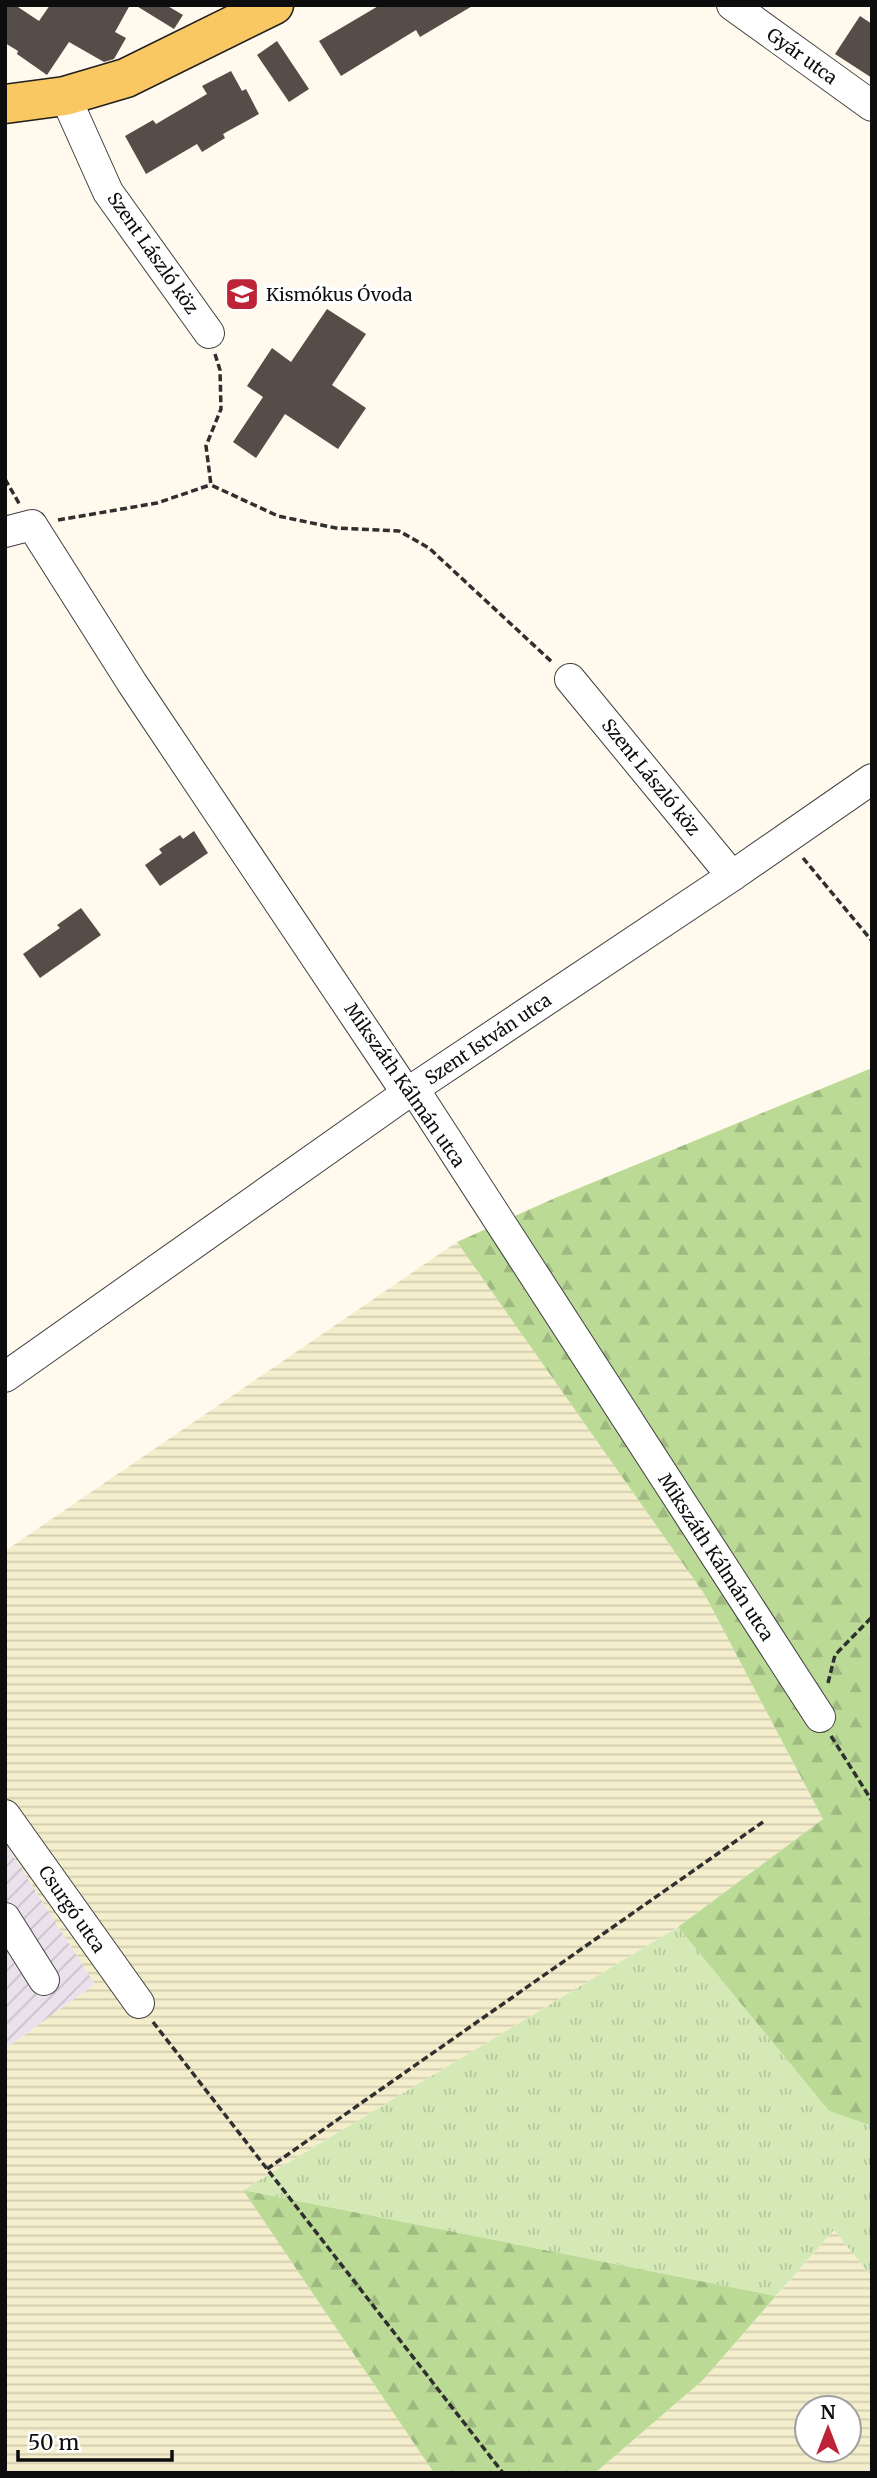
<svg xmlns="http://www.w3.org/2000/svg" width="877" height="2478" font-family="Merriweather,serif">
<style>
.industrial{fill:url(#industrial-furrows)}
.farmland{fill:url(#farmland-rules);fill-rule:evenodd}
.grass{fill:url(#grass-tufts)}
.forest{fill:url(#forest-firs)}
.building{fill:#564d49}
.lines{fill:none;stroke-linecap:round;stroke-linejoin:round}
.minor-casing{stroke:#404040;stroke-width:32}
.major-casing{stroke:#1e1e1e;stroke-width:41}
.path{stroke:#2f2f2f;stroke-width:3.5;stroke-dasharray:7 3.5;stroke-linecap:butt}
.minor{stroke:#fff;stroke-width:30}
.major{stroke:#f9c863;stroke-width:38}
.labels{text-anchor:middle;dominant-baseline:central;stroke-width:7;stroke-linejoin:round;paint-order:stroke}
.street-label{font-size:18px;fill:#0d0d0d;stroke:#fff}
.poi-label{font-size:18px;fill:#0d0d0d;stroke:#fff;text-anchor:start}
</style>
<defs>
<pattern id="industrial-furrows" width="10" height="10" patternUnits="userSpaceOnUse" patternTransform="scale(1.75)"><rect width="10" height="10" fill="#eae1ec"/><path d="M-1 1l2-2M0 10L10 0M9 11l2-2" fill="none" stroke="#c8c0c9"/></pattern>
<pattern id="farmland-rules" width="6" height="5" patternUnits="userSpaceOnUse" patternTransform="scale(1.75)"><rect width="6" height="5" fill="#f5eecd"/><path d="M0 2.5h6" fill="none" stroke="#d1cbaf"/></pattern>
<pattern id="grass-tufts" width="24" height="20" patternUnits="userSpaceOnUse" patternTransform="scale(1.75)"><rect width="24" height="20" fill="#d5e9b7"/><path d="M3 7l-1-3M5 7V3M7 7l1-3M15 17l-1-3M17 17v-4M19 17l1-3" fill="none" stroke="#b6c79c"/></pattern>
<pattern id="forest-firs" width="22" height="20" patternUnits="userSpaceOnUse" patternTransform="scale(1.75)"><rect width="22" height="20" fill="#bada96"/><path d="M5 1l3.5 6h-7zM16 11l3.5 6h-7z" fill="#9fba80"/></pattern>
</defs>
<rect width="100%" height="100%" fill="#fffaed"/>
<polygon class="industrial" points="5,1843 95,1984 5,2049"/>
<g class="farmland">
<polygon points="457,1242 705,1595 823,1819 678,1927 243,2190 434,2473 5,2473 5,2049 95,1984 5,1843 5,1551"/>
<path d="M834,2230L872,2277V2473H595L703,2380ZM807,2408H849V2450H807Z"/>
</g>
<polygon class="grass" points="678,1927 829,2111 872,2126 872,2277 834,2230 776,2296 243,2190"/>
<g class="forest">
<polygon points="872,1068 872,2126 829,2111 678,1927 823,1819 705,1595 457,1242 555,1198"/>
<polygon points="243,2190 776,2296 703,2380 595,2473 434,2473"/>
</g>
<g class="building">
<polygon points="5,5 15,5 39,21 50,5 130,5 115,32 126,38 114,59 104,62 69,42 47,75 17,54 18,51 5,43"/>
<polygon points="135,5 166,5 183,15 174,29"/>
<polygon points="380,5 474,5 420,37 416,30 341,76 319,41"/>
<polygon points="860,16 872,24 872,78 835,54"/>
<polygon points="277,41 309,89 289,102 257,55"/>
<polygon points="231,71 242,91 246,89 259,114 223,134 225,138 202,152 197,144 146,174 125,136 153,120 156,124 207,94 202,86"/>
<polygon points="327,309 366,334 332,385 366,408 338,449 285,414 256,458 233,442 263,397 247,386 272,348 291,362"/>
<polygon points="194,831 208,853 160,886 145,865 162,853 159,849 180,835 183,839"/>
<polygon points="81,908 101,935 40,978 23,954 60,928 57,925"/>
</g>
<g class="lines">
<g class="minor-casing">
<g id="minor">
<polyline points="732,5 872,106"/>
<polyline points="65,96 108,192 209,333"/>
<polyline points="5,532 32,525 132,683 402,1086 419,1097 820,1717"/>
<polyline points="570,679 732,876"/>
<polyline points="5,1377 410,1091 732,876 872,779"/>
<polyline points="5,1815 139,2003"/>
<polyline points="5,1918 44,1980"/>
</g>
</g>
<g class="major-casing">
<polyline id="major" points="5,104 65,96 126,78 274,5"/>
</g>
<g class="path">
<polyline points="215,354 220,370 221,409 206,446 211,485 278,516 336,528 399,531 429,548 553,663"/>
<polyline points="5,479 20,505"/>
<polyline points="58,520 157,503 210,485"/>
<polyline points="803,858 872,941"/>
<polyline points="828,1683 835,1655 872,1617"/>
<polyline points="831,1736 872,1801"/>
<polyline points="153,2022 503,2473"/>
<polyline points="267,2169 763,1822"/>
</g>
<use href="#minor" class="minor"/>
<use href="#major" class="major"/>
</g>
<defs>
<g id="school-square" transform="scale(1.75)"><rect x="-9" y="-9" width="18" height="18" rx="4" fill="#be2438" stroke="#fff"/><path d="M0-5L7-2L0 1L-7-2ZM-4 1L0 2.5L4 1V4Q0 6-4 4Z" fill="#fff"/></g>
</defs>
<g fill-rule="evenodd">
<use href="#school-square" x="242" y="294"/>
</g>
<g class="labels">
<g class="street-label">
<text transform="translate(802 56) rotate(36)">Gyár utca</text>
<text transform="translate(153 253) rotate(55)">Szent László köz</text>
<text transform="translate(651 777) rotate(51)">Szent László köz</text>
<text transform="translate(488 1039) rotate(-34)">Szent István utca</text>
<text transform="translate(405 1085) rotate(55)">Mikszáth Kálmán utca</text>
<text transform="translate(716 1557) rotate(57)">Mikszáth Kálmán utca</text>
<text transform="translate(72 1909) rotate(55)">Csurgó utca</text>
</g>
<g class="poi-label">
<text x="266" y="294">Kismókus Óvoda</text>
</g>
</g>
<rect width="877" height="2478" fill="none" stroke="#0d0d0d" stroke-width="14"/>
<g transform="translate(828 2429)"><circle r="33" fill="#ffffff" stroke="#9e9e9e" stroke-width="2"/>
<path d="M0-5L12 26L0 18L-12 26Z" fill="#be2438"/>
<text y="-10" font-size="19" font-weight="bold" text-anchor="middle" fill="#0d0d0d">N</text>
</g>
<path d="M18 2450v10h154v-10" fill="none" stroke="#0d0d0d" stroke-width="3.5"/>
<text x="28" y="2450" font-size="21" fill="#0d0d0d" stroke="#ffffff" stroke-width="5" paint-order="stroke">50 m</text>
</svg>
